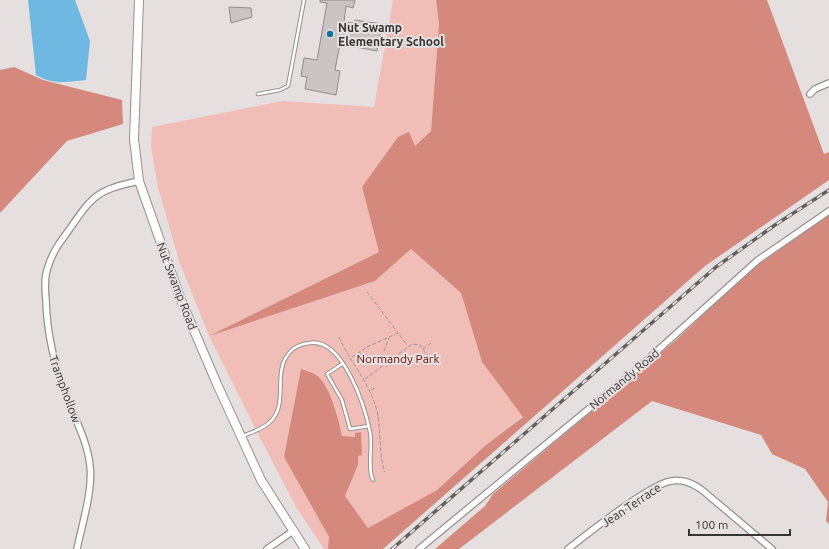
<svg xmlns="http://www.w3.org/2000/svg" width="829" height="549" font-family="Ubuntu,sans-serif">
<style>
.green{fill:#f0beb6}
.forest{fill:#d5897d}
.water{fill:#6fb8e2}
.building{fill:#cac5c4;stroke:#908c8b}
.lines{fill:none;stroke-linecap:round;stroke-linejoin:round}
.lane-casing{stroke:#959190;stroke-width:4.5}
.street-casing{stroke:#959190;stroke-width:8}
.secondary-casing{stroke:#959190;stroke-width:10}
.path{stroke:#9a9696;stroke-width:1;stroke-dasharray:4 2;stroke-linecap:butt}
.lane{stroke:#fff;stroke-width:2.5}
.street{stroke:#fff;stroke-width:5.5}
.secondary{stroke:#fff;stroke-width:8}
.rail-casing{stroke:#636060;stroke-width:3.5}
.rail{stroke:#e5e0df;stroke-width:2;stroke-dasharray:6;stroke-linecap:butt}
.poi-dot{fill:#1274a1;stroke:#e5e0df;stroke-width:1.5}
.labels{text-anchor:middle;dominant-baseline:central;stroke-width:4;stroke-linejoin:round;paint-order:stroke}
.poi-label{font-size:12px;font-weight:bold;fill:#363434;stroke:#e5e0df;text-anchor:start}
.street-label{font-size:12px;fill:#363434;stroke:#e5e0df}
.park-label{font-size:12px;fill:#660805;stroke:#e5e0df}
</style>
<rect width="100%" height="100%" fill="#e5e0df"/>
<polygon class="green" points="393,0 436,0 439,24 431,131 415,146 362,187 379,252 213,334 375,281 411,249 461,293 482,362 523,416 486,445 437,490 368,528 345,496 358,465 358,455 362,455 355,437 342,436 334,405 317,375 284,457 329,537 328,549 324,549 296,507 258,434 209,336 179,261 158,187 151,147 152,127 283,101 374,107"/>
<g class="forest">
<path d="M436,0H767L824,154L829,152V180L705,266L383,549H328L329,537L284,457L301,369C306,371 312,372 316,375C330,384 339,421 342,436L355,437V433L361,432L362,455L358,456V465L345,496L368,528L437,490L486,445L523,417L482,362L461,293L411,249L375,281L209,336L379,252L362,187L398,137L409,132L415,146L431,131L439,24Z"/>
<polygon points="14,67 43,80 122,100 123,124 67,141 0,213 0,70"/>
<polygon points="829,215 829,524 826,521 828,502 805,469 772,454 761,435 652,401 459,549 435,549 485,506 493,494 675,341 752,269"/>
</g>
<path class="water" d="M28,0H75L90,41L86,80C68,82 52,85 36,75Z"/>
<g class="building">
<polygon points="320,0 355,0 353,8 346,6 344,22 354,23 355,20 382,24 377,51 351,46 352,40 341,38 335,70 340,71 336,95 305,89 307,77 301,76 304,58 317,60 327,3 320,2"/>
<polygon points="229,7 251,8 252,17 231,23"/>
</g>
<g class="lines">
<g class="lane-casing">
<g id="lane">
<polyline points="258,94 280,90 288,86 304,0"/>
<polyline points="342,364 327,374 342,400 350,429 369,426"/>
<path d="M243,436C252,432 263,429 270,422C290,403 271,372 290,352C295,346 302,344 309,343C343,337 365,407 370,432C373,445 367,469 373,480"/>
</g>
</g>
<g class="street-casing">
<g id="street">
<polyline points="810,94 815,89 829,83"/>
<path d="M77,549C82,524 93,491 90,466C88,444 77,423 69,403C55,369 47,337 46,300C45,289 44,277 48,267C52,253 60,242 69,230C93,195 97,190 139,181"/>
<polyline points="267,549 293,531"/>
<polyline points="419,549 637,369 758,260 829,211"/>
<path d="M568,549C587,534 650,484 671,481C683,479 692,483 702,490L772,549"/>
</g>
</g>
<g class="secondary-casing">
<polyline id="secondary" points="139,0 134,139 139,181 181,300 217,384 261,480 305,549"/>
</g>
<g class="path">
<polyline points="367,292 407,345"/>
<path d="M339,337C351,364 369,381 377,411C381,427 379,460 385,472"/>
<polyline points="423,349 431,343"/>
<polyline points="384,351 389,338"/>
<polyline points="359,353 371,357"/>
<polyline points="352,357 367,347 398,333"/>
<polyline points="383,361 387,367"/>
<polyline points="365,379 412,344 420,345 427,355"/>
<polyline points="371,390 376,387"/>
</g>
<use href="#lane" class="lane"/>
<use href="#street" class="street"/>
<use href="#secondary" class="secondary"/>
<g class="rail-casing">
<polyline id="rail" points="392,549 716,267 775,225 829,190"/>
</g>
<use href="#rail" class="rail"/>
</g>
<circle class="poi-dot" cx="330" cy="34" r="4"/>
<g class="labels">
<g class="poi-label">
<text x="338" y="27">Nut Swamp<tspan x="338" dy="14">Elementary School</tspan></text>
</g>
<g class="street-label">
<text transform="translate(177 286) rotate(69)">Nut Swamp Road</text>
<text transform="translate(624 379) rotate(-40)">Normandy Road</text>
<text transform="translate(65 389) rotate(70)">Tramphollow</text>
<text transform="translate(631 505) rotate(-34)">Jean Terrace</text>
</g>
<g class="park-label">
<text x="398" y="358">Normandy Park</text>
</g>
</g>
<path d="M689 529v6h101v-6" fill="none" stroke="#363434" stroke-width="2"/>
<text x="695" y="529" font-size="12" fill="#363434" stroke="#e5e0df" stroke-width="3" paint-order="stroke">100 m</text>
</svg>
